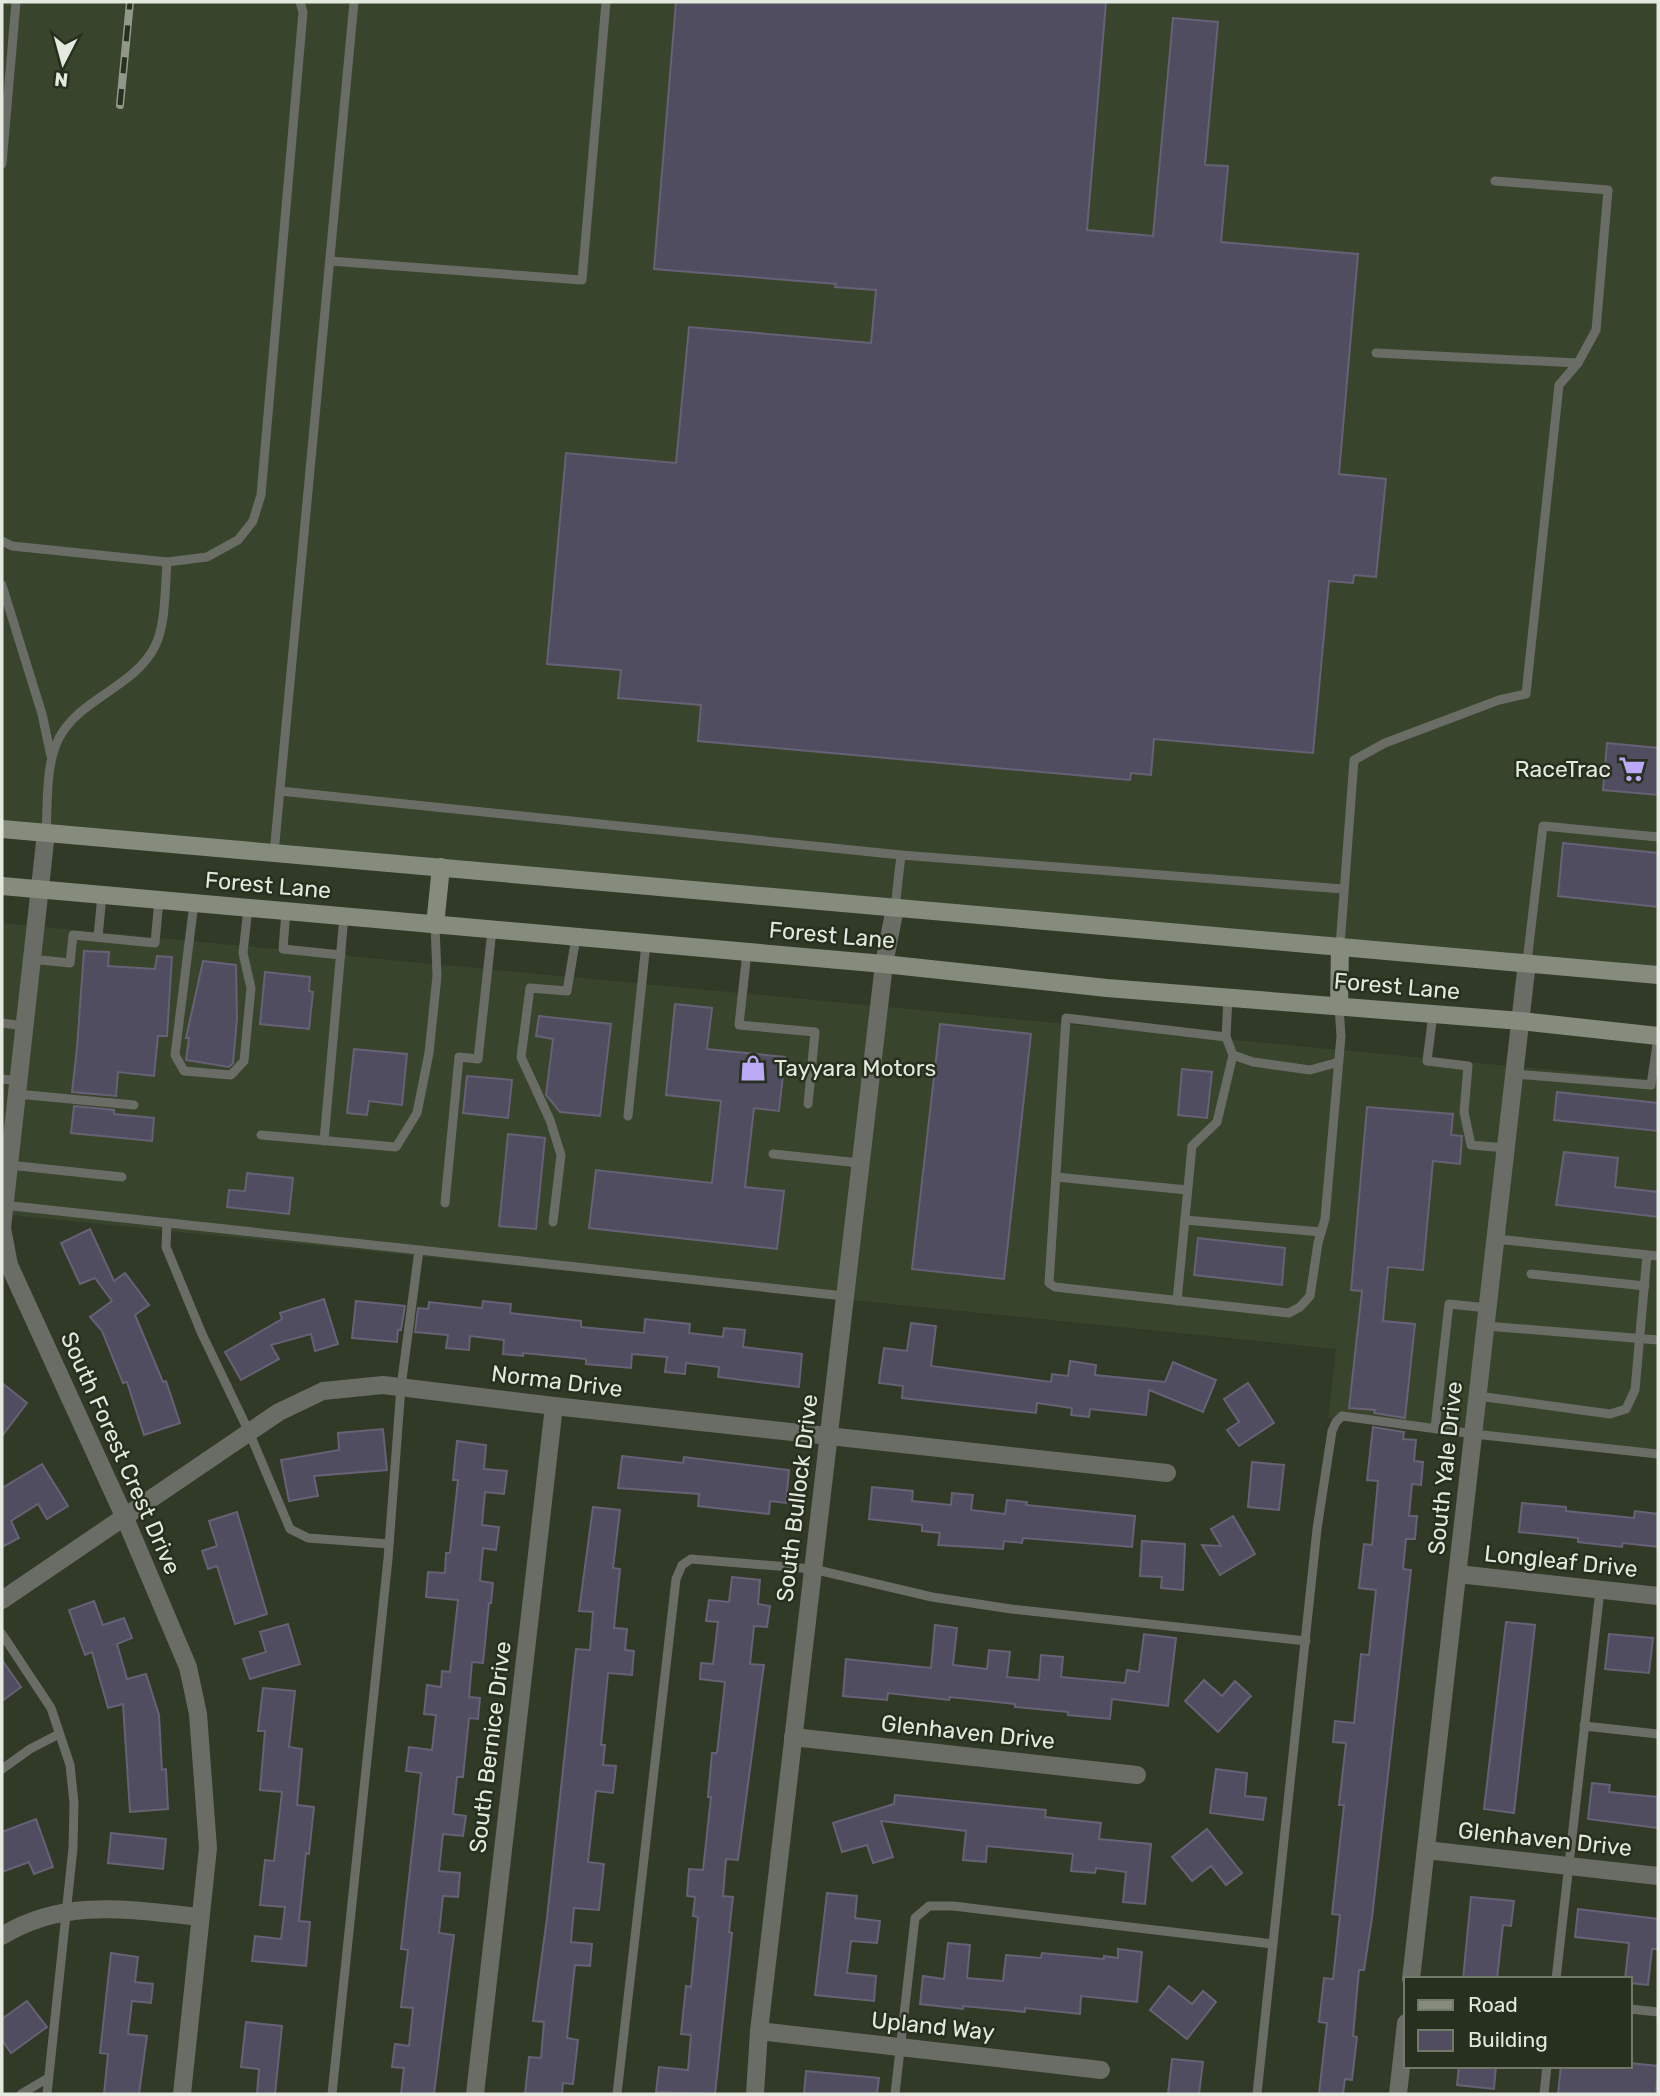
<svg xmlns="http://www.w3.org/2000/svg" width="1660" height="2096" font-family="Rubik,sans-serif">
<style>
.built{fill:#38442b}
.building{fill:#514d60;stroke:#666175;stroke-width:2}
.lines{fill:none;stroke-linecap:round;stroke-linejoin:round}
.service{stroke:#696d65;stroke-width:9}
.minor{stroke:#696d65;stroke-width:18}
.secondary{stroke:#858c7e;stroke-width:18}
.rail-casing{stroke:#91988a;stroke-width:8}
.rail{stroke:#272f1e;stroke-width:5;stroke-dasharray:16;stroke-linecap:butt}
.labels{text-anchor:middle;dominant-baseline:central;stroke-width:5;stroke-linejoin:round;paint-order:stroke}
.poi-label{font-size:23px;fill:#e3e9de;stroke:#272f1e;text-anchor:end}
.street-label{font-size:23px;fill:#e3e9de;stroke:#272f1e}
</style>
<rect width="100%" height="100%" fill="#313927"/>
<g class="built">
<polygon points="2,2 1658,2 1658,979 2,822"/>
<polygon points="2,923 1658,1080 1658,1455 1328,1418 1336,1349 2,1214"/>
</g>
<g class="building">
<polygon points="676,2 1106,2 1087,230 1153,236 1173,18 1218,22 1205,165 1228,166 1221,242 1358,254 1339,474 1386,479 1376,577 1354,575 1353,583 1329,581 1313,753 1154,739 1151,775 1131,773 1130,780 698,741 701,705 618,698 621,670 547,664 566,453 676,463 689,327 871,343 876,290 835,287 836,284 654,269"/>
<polygon points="1607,743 1658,748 1658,795 1603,790"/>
<polygon points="1563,843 1658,853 1658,907 1558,896"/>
<polygon points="84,951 109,952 108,966 155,969 157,956 172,957 167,1036 158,1036 154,1076 118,1072 116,1096 72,1092 77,1048"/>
<polygon points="203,961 236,965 237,1019 233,1063 229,1067 186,1060 189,1038 186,1038"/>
<polygon points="265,972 310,977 309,991 313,992 309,1029 260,1024"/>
<polygon points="675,1004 712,1008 707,1049 785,1057 779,1111 754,1108 745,1187 784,1191 777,1249 589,1228 596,1170 712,1183 721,1101 666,1095"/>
<polygon points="539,1016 611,1024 600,1116 560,1112 546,1095 553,1039 536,1036"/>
<polygon points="940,1024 1031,1034 1004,1279 912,1269"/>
<polygon points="354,1049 407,1054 402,1105 369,1101 367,1115 347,1113"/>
<polygon points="1182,1069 1212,1072 1207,1118 1178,1115"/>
<polygon points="467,1076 512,1080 508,1118 463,1113"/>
<polygon points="1557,1092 1658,1103 1658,1131 1554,1120"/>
<polygon points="74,1106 114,1110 114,1114 154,1118 152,1141 71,1133"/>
<polygon points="1367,1107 1453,1114 1451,1135 1462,1136 1460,1164 1433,1161 1423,1270 1388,1267 1383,1321 1415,1324 1405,1418 1374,1413 1375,1410 1349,1408 1362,1291 1351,1290"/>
<polygon points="508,1134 545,1138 536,1229 499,1226"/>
<polygon points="1564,1152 1618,1158 1615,1187 1658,1192 1658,1217 1556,1205"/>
<polygon points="247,1173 293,1178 289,1214 227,1207 229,1190 245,1191"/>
<polygon points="90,1229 114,1281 125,1273 149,1305 135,1315 163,1382 166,1381 180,1423 144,1435 127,1382 123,1383 102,1331 90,1317 112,1301 95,1278 80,1284 61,1243"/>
<polygon points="1198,1238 1285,1248 1282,1285 1194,1275"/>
<polygon points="324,1299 338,1344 315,1351 311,1334 271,1345 279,1359 241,1380 225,1352 282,1319 280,1313"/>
<polygon points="356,1301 405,1306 401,1330 398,1330 397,1342 352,1338"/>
<polygon points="483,1301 511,1304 510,1313 581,1321 581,1327 644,1333 645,1319 690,1324 689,1333 723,1337 724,1328 745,1330 743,1347 802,1354 799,1387 718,1377 719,1367 686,1363 685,1374 665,1372 667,1357 632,1354 631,1368 586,1364 586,1359 523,1353 523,1356 503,1354 504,1340 470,1336 469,1350 446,1348 448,1335 415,1332 418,1308 428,1309 429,1302 482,1308"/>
<polygon points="911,1323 936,1326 931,1366 1051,1382 1052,1374 1068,1376 1070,1361 1096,1365 1095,1375 1165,1382 1173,1362 1216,1380 1203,1412 1149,1390 1146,1415 1090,1409 1089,1417 1071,1415 1072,1408 1037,1403 1036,1413 902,1398 903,1386 879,1383 884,1348 907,1351"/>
<polygon points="2,1383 27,1403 2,1436"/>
<polygon points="1248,1383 1274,1423 1239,1446 1227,1430 1239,1422 1224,1399"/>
<polygon points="1373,1427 1404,1432 1403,1439 1416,1440 1414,1461 1423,1462 1421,1485 1412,1484 1409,1516 1417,1516 1415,1539 1406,1539 1403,1569 1411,1570 1372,1918 1364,1970 1359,1970 1353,2036 1357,2037 1352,2080 1345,2079 1343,2094 1319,2094 1327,2023 1319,2022 1324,1978 1333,1979 1340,1915 1332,1914 1344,1805 1339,1805 1346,1743 1333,1742 1335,1721 1354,1723 1361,1654 1369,1655 1376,1590 1359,1588 1364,1544 1372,1545 1378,1481 1367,1480"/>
<polygon points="383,1429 387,1470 314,1476 318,1496 289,1501 281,1460 339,1450 338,1433"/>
<polygon points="457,1441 486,1445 484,1469 507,1471 504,1494 485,1492 482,1525 499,1527 496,1550 483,1548 480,1581 493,1583 491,1603 489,1603 483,1663 472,1662 469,1697 480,1698 478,1719 469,1718 463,1777 457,1777 453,1814 466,1816 463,1836 443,1834 439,1871 460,1873 458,1897 443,1896 439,1933 454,1935 434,2094 401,2094 404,2068 392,2067 395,2044 409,2046 413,2008 401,2007 408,1950 401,1949 421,1773 406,1771 409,1747 432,1750 436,1715 424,1714 427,1685 441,1687 442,1671 450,1672 458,1600 426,1597 428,1572 445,1573 446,1553 450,1553 458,1480 453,1480"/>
<polygon points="622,1456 683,1463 684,1457 789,1470 786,1503 770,1501 769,1514 698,1506 699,1494 618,1488"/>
<polygon points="1252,1462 1284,1465 1279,1510 1248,1507"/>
<polygon points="42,1464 68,1506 47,1519 38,1504 11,1521 19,1538 2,1547 2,1488"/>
<polygon points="872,1487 913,1491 912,1501 951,1505 952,1493 973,1495 971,1510 1005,1514 1007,1500 1027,1502 1026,1505 1135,1516 1132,1547 1023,1538 1022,1543 1004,1541 1003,1549 938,1545 940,1533 922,1531 922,1525 869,1519"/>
<polygon points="1522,1503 1566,1507 1566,1511 1634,1518 1635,1511 1658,1514 1658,1547 1623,1543 1622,1547 1578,1542 1578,1538 1519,1532"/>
<polygon points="593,1507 620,1510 613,1568 620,1569 614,1628 627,1629 625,1650 634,1651 632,1675 608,1673 601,1745 605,1745 603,1765 616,1766 613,1793 596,1791 588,1862 604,1864 599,1910 574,1908 571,1942 592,1944 590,1966 575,1965 567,2038 578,2040 573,2084 563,2083 562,2094 525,2094 529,2057 541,2058 544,2022 533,2021 547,1918 576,1649 590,1650 593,1612 579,1611"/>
<polygon points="237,1512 267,1614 235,1624 217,1566 208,1569 202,1551 217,1546 209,1521"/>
<polygon points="1233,1516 1255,1554 1220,1575 1202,1545 1221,1546 1211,1529"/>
<polygon points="1142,1541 1185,1544 1183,1590 1161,1588 1162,1577 1140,1576"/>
<polygon points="732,1577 760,1580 758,1604 770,1606 767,1627 754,1626 750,1664 764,1665 761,1686 738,1860 726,1859 723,1896 733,1897 729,1932 732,1933 715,2094 656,2092 659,2067 688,2070 691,2035 681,2034 686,1986 691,1987 698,1917 693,1916 695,1897 687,1896 689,1869 703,1870 711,1797 708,1797 712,1753 717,1753 725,1682 700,1679 701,1663 713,1664 718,1622 706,1621 709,1600 729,1602"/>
<polygon points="94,1601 103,1625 124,1618 132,1638 117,1644 127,1679 146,1674 159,1715 162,1770 166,1769 168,1809 130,1812 123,1704 108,1708 92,1652 85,1655 69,1610"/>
<polygon points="1506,1622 1535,1625 1514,1813 1484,1809"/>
<polygon points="288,1624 300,1664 250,1679 243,1659 266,1652 260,1632"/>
<polygon points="935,1625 957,1628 953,1665 987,1669 989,1650 1010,1652 1007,1677 1039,1680 1041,1655 1063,1657 1061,1677 1125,1683 1127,1670 1139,1672 1144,1634 1176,1638 1168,1706 1112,1699 1110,1719 1068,1715 1068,1712 1015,1707 1015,1704 950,1697 949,1700 888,1693 887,1700 843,1696 846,1659 931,1668"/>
<polygon points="1609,1634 1653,1638 1649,1673 1605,1669"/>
<polygon points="2,1660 21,1687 2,1701"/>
<polygon points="1204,1680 1222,1696 1235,1681 1251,1696 1218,1732 1185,1701"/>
<polygon points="263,1688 295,1691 289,1747 302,1749 297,1805 314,1807 309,1854 306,1853 299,1921 310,1922 306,1966 252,1961 255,1936 281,1939 285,1907 260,1905 265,1860 274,1861 282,1792 260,1790 265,1731 258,1731"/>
<polygon points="1216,1769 1247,1773 1245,1796 1266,1798 1263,1820 1210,1813"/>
<polygon points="1592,1783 1610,1785 1609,1792 1658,1797 1658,1828 1588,1819"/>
<polygon points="895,1795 1046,1810 1045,1817 1101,1823 1099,1839 1151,1844 1145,1904 1123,1902 1126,1872 1096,1868 1095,1873 1071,1871 1073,1854 987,1846 986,1862 963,1860 966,1831 881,1821 893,1857 873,1863 867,1845 842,1852 833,1823 894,1804"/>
<polygon points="36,1819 53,1867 34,1874 29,1862 2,1872 2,1832"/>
<polygon points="1207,1829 1242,1873 1226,1885 1211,1866 1192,1881 1172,1857"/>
<polygon points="111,1833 166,1839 163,1869 108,1863"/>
<polygon points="827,1893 857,1896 855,1918 880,1921 877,1943 851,1941 847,1973 876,1976 874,2001 815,1995"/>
<polygon points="1471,1897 1514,1901 1511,1926 1503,1925 1497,1979 1463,1979"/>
<polygon points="1578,1909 1658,1919 1658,1949 1652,1949 1648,1985 1630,1983 1630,1979 1625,1979 1629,1943 1575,1937"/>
<polygon points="948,1943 970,1945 967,1978 1003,1981 1006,1955 1041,1958 1042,1953 1104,1959 1104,1956 1118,1958 1118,1949 1142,1952 1137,2002 1081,1996 1080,2014 1025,2008 1025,2012 963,2006 963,2009 920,2004 923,1976 944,1979"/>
<polygon points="111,1953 138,1957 135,1982 153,1984 151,2003 132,2001 128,2034 147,2036 139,2094 104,2094 108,2054 100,2053"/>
<polygon points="1169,1986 1192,2004 1203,1991 1216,2002 1187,2039 1150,2010"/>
<polygon points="27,2001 47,2027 11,2053 2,2040 2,2019"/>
<polygon points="246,2022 282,2026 275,2094 257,2094 259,2069 241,2067"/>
<polygon points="1172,2059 1203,2062 1199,2094 1168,2094"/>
<polygon points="1630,2063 1658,2066 1656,2094 1558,2094 1561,2066 1630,2066"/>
<polygon points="1459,2066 1496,2066 1494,2089 1457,2085"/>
<polygon points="806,2071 879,2078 877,2094 804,2094"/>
</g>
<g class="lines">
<g class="service">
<polyline points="2,164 16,2"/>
<polyline points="330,261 582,280 606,2"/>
<polyline points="1376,353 1578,363"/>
<polyline points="2,541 12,546 167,562 207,557 238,540 253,521 261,495 303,12 300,2"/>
<polyline points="2,585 42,714 51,756"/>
<polyline points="280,791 901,855 1343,889"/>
<path d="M46,833C48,804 45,765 59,738C80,698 135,687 155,646C166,625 165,586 167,562"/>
<polyline points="274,853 354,2"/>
<polyline points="194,903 175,1055 184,1071 231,1075 244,1061 251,988 243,953 248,908"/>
<polyline points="895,908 901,855"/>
<polyline points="286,911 283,949 341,955"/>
<polyline points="98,937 102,895"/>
<polyline points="1340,946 1354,760 1385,743 1499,700 1526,694 1559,385 1578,363 1596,330 1608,190 1495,181"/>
<polyline points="747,952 739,1025 815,1032 808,1104"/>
<polyline points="31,959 70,963 73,935 155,943 159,900"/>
<polyline points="1527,962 1543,826 1658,837"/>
<polyline points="1433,1014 1427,1061 1468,1066 1464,1112 1471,1145 1506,1148"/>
<polyline points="2,1023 24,1026"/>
<polyline points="1226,1037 1228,997"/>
<polyline points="1339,1062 1310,1070 1253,1062 1233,1055 1226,1037 1066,1018 1049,1283 1055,1287 1289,1313 1300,1307 1310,1296 1318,1243 1325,1219 1341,1036 1339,1006"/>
<polyline points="1514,1074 1651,1085 1658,1038"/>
<polyline points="2,1079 18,1081"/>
<polyline points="17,1094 134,1105"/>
<polyline points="628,1116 646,943"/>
<polyline points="261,1135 396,1147 417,1113 429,1053 437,976 435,925"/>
<polyline points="324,1141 344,916"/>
<polyline points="773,1154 860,1163"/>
<polyline points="9,1165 122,1177"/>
<polyline points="1056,1177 1187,1190"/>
<polyline points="445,1203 459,1057 478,1059 492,930"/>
<polyline points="3,1205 419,1250 401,1387 388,1559 332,2094"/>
<polyline points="1185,1220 1321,1232"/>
<polyline points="553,1222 561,1155 550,1120 521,1057 530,988 567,991 576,937"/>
<polyline points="167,1223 166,1247 202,1334 249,1432 290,1529 308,1538 389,1544"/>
<polyline points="1496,1239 1658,1256"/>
<polyline points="419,1250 844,1296"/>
<polyline points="1531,1274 1645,1286"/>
<polyline points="1177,1301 1192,1146 1217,1122 1233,1055"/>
<polyline points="1486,1326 1658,1340"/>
<polyline points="1478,1396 1610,1414 1626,1409 1635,1390 1647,1255"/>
<polyline points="1435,1428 1449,1304 1488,1308"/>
<polyline points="2,1634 51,1708 70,1765 74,1803 73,1848 47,2094"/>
<polyline points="1584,1726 1658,1734"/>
<polyline points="2,1769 30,1749 59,1734"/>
<polyline points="1556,1979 1600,1590"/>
<polyline points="1630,2009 1658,2012"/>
<polyline points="21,2094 48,2078"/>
<polyline points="617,2094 676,1579 682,1565 691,1559 813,1569 932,1597 1011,1609 1306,1641"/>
<polyline points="895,2094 915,1918 929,1906 953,1906 1273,1944"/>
<polyline points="1257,2094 1317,1529 1332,1431 1336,1422 1342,1416 1474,1434 1658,1454"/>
<polyline points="1544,2094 1547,2066"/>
</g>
<g class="minor">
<polyline points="46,833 2,1228 9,1265 124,1516 188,1667 198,1714 208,1848 182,2094"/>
<polyline points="1458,1574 1658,1596"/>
<polyline points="2,1600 279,1412 323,1391 383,1385 554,1406 1167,1473"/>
<polyline points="793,1737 1137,1775"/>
<polyline points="1426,1850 1658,1876"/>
<path d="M2,1936C64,1897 132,1910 200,1917"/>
<polyline points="1411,1979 1527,962"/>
<polyline points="759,2031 1101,2070"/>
<polyline points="475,2094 554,1406"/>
<polyline points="755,2094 759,2031 884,964 895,908"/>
<polyline points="1398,2094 1406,2023"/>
</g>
<g class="secondary">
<polyline points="2,829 1658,975"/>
<polyline points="2,886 884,964 1107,988 1521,1021 1658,1036"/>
<polyline points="435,925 441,867"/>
<polyline points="1339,1006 1340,946"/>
</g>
<g class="rail-casing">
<polyline id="rail" points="120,105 130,2"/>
</g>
<use href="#rail" class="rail"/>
</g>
<defs>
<g id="supermarket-bare" transform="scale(2.1)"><path d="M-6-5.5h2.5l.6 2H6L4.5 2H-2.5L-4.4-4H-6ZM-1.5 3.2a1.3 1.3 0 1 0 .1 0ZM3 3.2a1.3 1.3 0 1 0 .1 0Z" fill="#bca9f5" stroke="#272f1e" stroke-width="2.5" paint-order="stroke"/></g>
<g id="shop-bare" transform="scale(2.1)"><path d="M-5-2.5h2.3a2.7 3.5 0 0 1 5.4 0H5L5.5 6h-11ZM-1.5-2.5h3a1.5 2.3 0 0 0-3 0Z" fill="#bca9f5" stroke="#272f1e" stroke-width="2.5" paint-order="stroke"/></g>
</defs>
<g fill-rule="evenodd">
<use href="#supermarket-bare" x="1632" y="769"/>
<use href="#shop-bare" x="753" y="1068"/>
</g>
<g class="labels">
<g class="poi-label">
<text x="1611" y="769">RaceTrac</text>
<text x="774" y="1068" text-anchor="start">Tayyara Motors</text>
</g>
<g class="street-label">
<text transform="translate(268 885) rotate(5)">Forest Lane</text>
<text transform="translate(832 935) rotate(5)">Forest Lane</text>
<text transform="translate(1397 986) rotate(5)">Forest Lane</text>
<text transform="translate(557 1381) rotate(7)">Norma Drive</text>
<text transform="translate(121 1453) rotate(66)">South Forest Crest Drive</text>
<text transform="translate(1445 1468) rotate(-84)">South Yale Drive</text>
<text transform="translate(797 1498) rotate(-83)">South Bullock Drive</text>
<text transform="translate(1561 1561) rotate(6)">Longleaf Drive</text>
<text transform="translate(968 1732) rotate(6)">Glenhaven Drive</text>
<text transform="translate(490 1747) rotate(-83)">South Bernice Drive</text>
<text transform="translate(1545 1839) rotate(6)">Glenhaven Drive</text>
<text transform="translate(933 2026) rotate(6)">Upland Way</text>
</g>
</g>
<rect width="1660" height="2096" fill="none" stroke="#e3e9de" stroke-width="7"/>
<rect x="1404" y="1977" width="228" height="91" fill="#272f1e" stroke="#72796b" stroke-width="2"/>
<rect x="1418" y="2000" width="35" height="10" fill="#858c7e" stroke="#72796b" stroke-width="2"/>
<text x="1468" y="2012" font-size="21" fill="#e3e9de">Road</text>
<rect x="1418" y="2030" width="35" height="21" fill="#514d60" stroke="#72796b" stroke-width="2"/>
<text x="1468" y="2047" font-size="21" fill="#e3e9de">Building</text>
<g transform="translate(63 63) rotate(186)" stroke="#272f1e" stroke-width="5" paint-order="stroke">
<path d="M0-5L12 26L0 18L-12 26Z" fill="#e3e9de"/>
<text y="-10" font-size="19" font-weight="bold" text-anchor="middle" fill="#e3e9de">N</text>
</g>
</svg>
